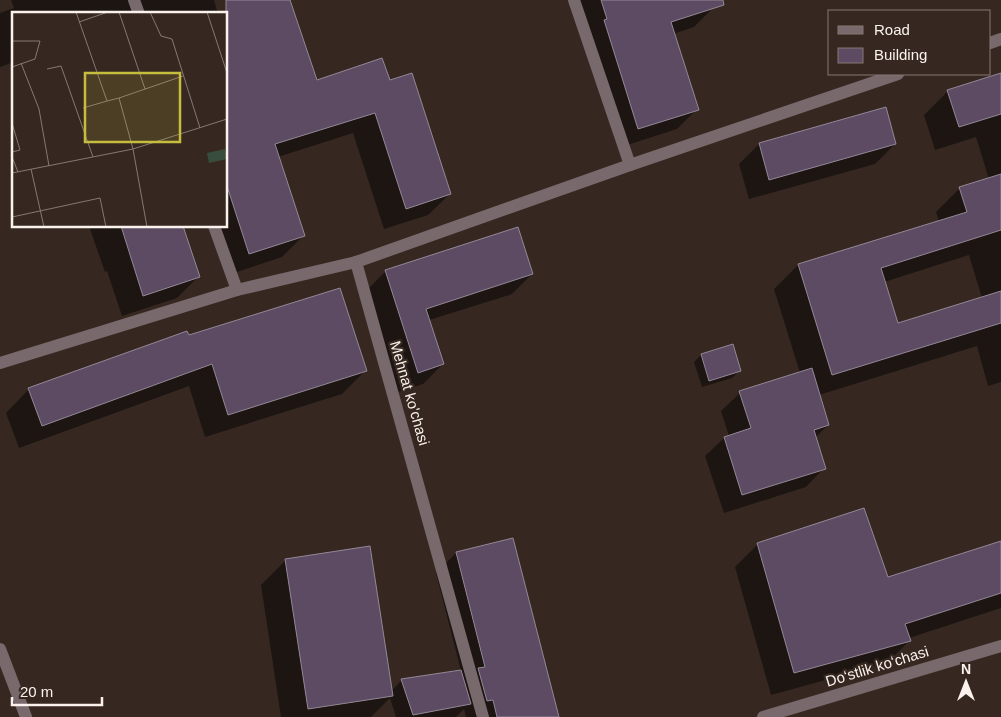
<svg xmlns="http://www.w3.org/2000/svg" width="1001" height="717" font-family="Arial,sans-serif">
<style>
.shadow{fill:#0007;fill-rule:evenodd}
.building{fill:#5d4b64;stroke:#938896}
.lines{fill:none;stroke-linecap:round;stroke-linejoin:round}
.minor{stroke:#78696c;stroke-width:12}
.labels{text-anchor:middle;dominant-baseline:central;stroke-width:4.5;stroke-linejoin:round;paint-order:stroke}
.street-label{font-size:15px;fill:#fbf2ed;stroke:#362821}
.inset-road{fill:none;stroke:#857973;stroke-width:1}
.view{fill:#c6bc3d;fill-opacity:0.15;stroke:#c6bc3d;stroke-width:2.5}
.inset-edge{fill:none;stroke:#fbf2ed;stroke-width:2.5}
</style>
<rect width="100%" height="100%" fill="#362821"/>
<g class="shadow">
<polygon points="11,0 214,0 218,14 14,14 14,62 0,67 0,13 14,8"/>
<polygon points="263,0 289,0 316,81 389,82 450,194 428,215 384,229 353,133 278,157 303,236 282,257 228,275 212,226 226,226 226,14 222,14"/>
<polygon points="575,0 712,0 714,7 694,27 673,34 697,109 677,129 618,148 584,41"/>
<path d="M1001,75V382L988,386L977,346L819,395L828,425L815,438L824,468L806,487L724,513L705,456L724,438L729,436L721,411L740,393L800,373L774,289L798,265L939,222L936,212L960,188L989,179L976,137L935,150L924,115L948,91ZM969,255L982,298L898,324L884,282Z"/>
<polygon points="759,144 895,144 875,164 749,199 739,164"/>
<polygon points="89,226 182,226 198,277 177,298 122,316 107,271 105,272"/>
<polygon points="386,271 532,274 512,294 429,320 443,364 423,384 398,392 366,291"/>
<polygon points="188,337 365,371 342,394 205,437 189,386 19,448 6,413 29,389"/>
<polygon points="732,346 739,371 732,378 702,387 694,362 701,355"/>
<polygon points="512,539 557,717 466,717 464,709 456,717 396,717 390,698 371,717 281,717 261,585 286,560 391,691 402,680 461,671 436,573 456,553"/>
<polygon points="1001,542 1001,608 909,638 910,640 887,663 771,695 735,567 758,544 888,579"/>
</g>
<g class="building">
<polygon points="226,0 290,0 317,80 382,58 390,80 412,73 451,194 406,209 375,113 275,144 305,236 249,254 226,183"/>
<polygon points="601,0 723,0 724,5 671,22 699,110 638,129 604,20 607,19"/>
<polygon points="1001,73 1001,114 959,127 947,90"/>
<polygon points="886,107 896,144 769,180 759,143"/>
<polygon points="1001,174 1001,230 881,268 898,323 1001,291 1001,323 832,375 798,264 967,212 959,187"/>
<polygon points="121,226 183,226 200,277 143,296"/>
<polygon points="518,227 533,274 426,309 444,364 418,373 385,270"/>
<polygon points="340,288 367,371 228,415 212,364 42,426 28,388 187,331 189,335"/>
<polygon points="733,344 741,371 709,381 701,354"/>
<polygon points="812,368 829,425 814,430 826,469 742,495 724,437 751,428 739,391"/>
<polygon points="864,508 888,577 1001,541 1001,593 905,624 911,641 794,673 757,543"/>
<polygon points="513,538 559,717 497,717 493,700 487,701 478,668 485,667 456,552"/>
<polygon points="370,546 393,696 308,709 285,559"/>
<polygon points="461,670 471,704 413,715 401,679"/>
</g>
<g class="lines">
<g class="minor">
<polyline points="134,0 139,14"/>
<polyline points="574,0 630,165"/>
<polyline points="990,43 1001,39"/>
<polyline points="214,226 237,290 356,262 483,717"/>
<polyline points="356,262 630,165 898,74"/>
<polyline points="0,363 237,290"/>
<polyline points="0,649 26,717"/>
<polyline points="763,717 1001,646"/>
</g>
</g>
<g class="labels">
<g class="street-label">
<text transform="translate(410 393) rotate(74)">Mehnat ko'chasi</text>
<text transform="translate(877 666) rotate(-17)">Do‘stlik ko‘chasi</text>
</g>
</g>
<g transform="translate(12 12)">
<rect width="215" height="215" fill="#362821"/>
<path d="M213,137L215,147L197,151L195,141Z" fill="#394d3f"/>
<path class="inset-road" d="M64,0L95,89L107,86L121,137L135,215M107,0L133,77M138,0L149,24L160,27L188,116M195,0L215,61M67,10L96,0M0,29H28L23,47L0,55M9,51L27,97L37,154M35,57L49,54L81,145M107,86L171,64M71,96L95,89M0,111L8,138L0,140M0,145L6,160M19,157L32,215M0,161L121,137L215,107M0,205L88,186L94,215"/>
<path class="view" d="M73,61H168V130H73Z"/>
<rect width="215" height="215" class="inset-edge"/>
</g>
<rect x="828" y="10" width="162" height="65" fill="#362821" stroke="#857973"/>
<rect x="838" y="26" width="25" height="8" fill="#78696c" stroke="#857973"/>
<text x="874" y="35" font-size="15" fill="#fbf2ed">Road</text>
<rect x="838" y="48" width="25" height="15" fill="#5d4b64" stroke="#857973"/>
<text x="874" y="60" font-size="15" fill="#fbf2ed">Building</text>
<g transform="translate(966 682)" stroke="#362821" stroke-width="4" paint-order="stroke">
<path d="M0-4L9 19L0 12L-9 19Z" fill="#fbf2ed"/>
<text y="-8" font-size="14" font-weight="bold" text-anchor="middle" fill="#fbf2ed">N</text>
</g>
<path d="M12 697v8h90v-8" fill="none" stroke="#fbf2ed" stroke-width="2.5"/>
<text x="20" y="697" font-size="15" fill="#fbf2ed" stroke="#362821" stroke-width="4" paint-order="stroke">20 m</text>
</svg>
